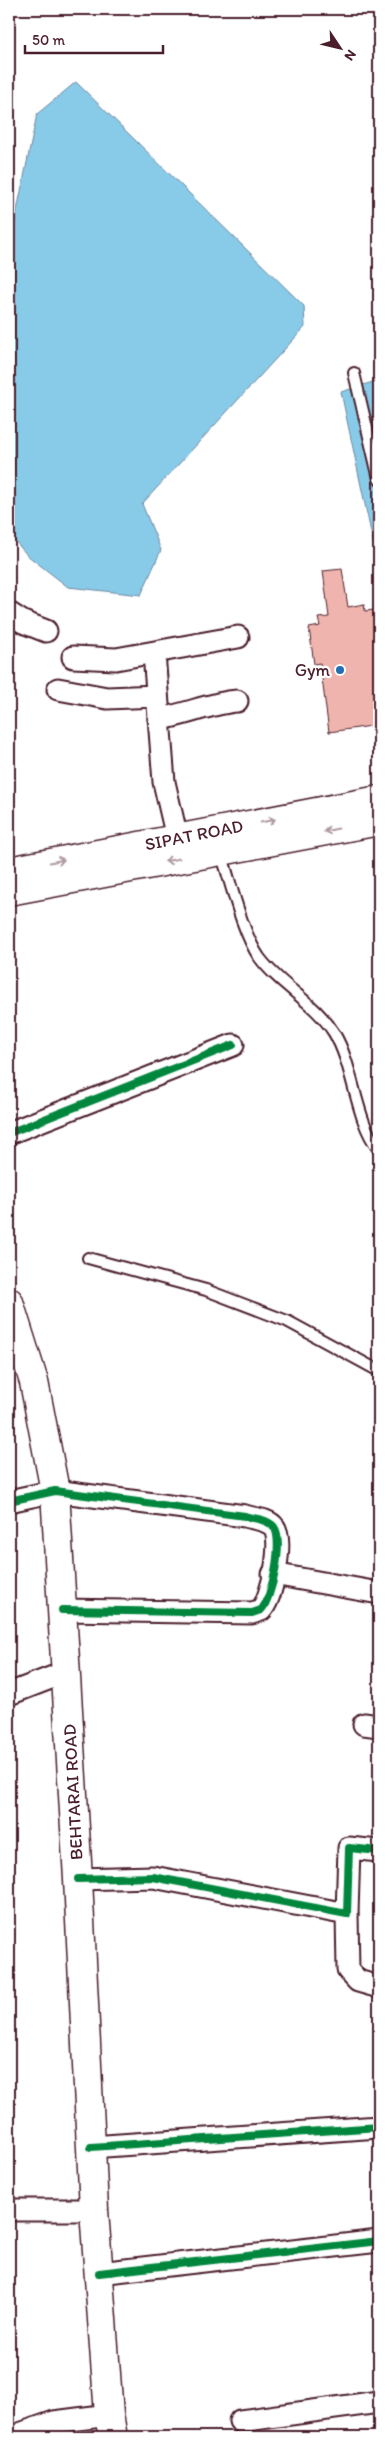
<svg xmlns="http://www.w3.org/2000/svg" width="388" height="2446" font-family="Itim,sans-serif">
<style>
.water{fill:#88cbe9;stroke:#6f869d}
.building{fill:#efb4ad;stroke:#4a1f2b}
.lines{fill:none;stroke-linecap:round;stroke-linejoin:round}
.lane-casing{stroke:#4a1f2b;stroke-width:14}
.street-casing{stroke:#4a1f2b;stroke-width:25}
.primary-casing{stroke:#4a1f2b;stroke-width:31}
.highway-casing{stroke:#4a1f2b;stroke-width:31}
.lane{stroke:#fff;stroke-width:10}
.street{stroke:#fff;stroke-width:21}
.primary{stroke:#fff;stroke-width:28}
.highway{stroke:#fff;stroke-width:28}
.cycleway-casing{stroke:#fff;stroke-width:11}
.cycleway{stroke:#00873e;stroke-width:8}
.oneway{stroke:#ae9aa0}
.poi-dot{fill:#1f6fb2;stroke:#fff;stroke-width:2}
.labels{text-anchor:middle;dominant-baseline:central;stroke-width:4.5;stroke-linejoin:round;paint-order:stroke}
.poi-label{font-size:18px;fill:#4a1f2b;stroke:#fff;text-anchor:end}
.street-label{font-size:18px;fill:#4a1f2b;stroke:#fff}
</style>
<rect width="100%" height="100%" fill="#fff"/>
<filter id="ink" filterUnits="userSpaceOnUse"><feTurbulence type="fractalNoise" baseFrequency=".02" numOctaves="2"/><feDisplacementMap in="SourceGraphic" scale="10" xChannelSelector="R" yChannelSelector="G"/><feConvolveMatrix kernelMatrix="1 2 1 2 8 2 1 2 1" color-interpolation-filters="sRGB"/></filter>
<g filter="url(#ink)">
<g class="water">
<polygon points="76,82 304,306 305,327 142,504 161,550 141,595 68,587 27,555 9,534 9,249 37,114"/>
<polygon points="379,380 379,570 341,392"/>
</g>
<polygon class="building" points="342,569 348,607 364,604 365,611 374,610 376,618 379,617 379,725 329,732 320,663 314,664 309,628 320,626 318,618 329,617 323,571"/>
<g class="lines">
<g class="lane-casing">
<g id="lane">
<polyline points="354,373 379,479"/>
<path d="M221,853C231,883 242,932 259,957C280,986 315,1002 334,1033C355,1068 354,1118 379,1150"/>
<polyline points="88,1258 206,1290 287,1321 379,1371"/>
</g>
</g>
<g class="street-casing">
<g id="street">
<polyline points="9,613 23,622 46,631"/>
<polyline points="154,653 164,782 177,838"/>
<polyline points="73,657 116,659 238,637"/>
<polyline points="58,689 107,698 157,696"/>
<path d="M159,719C186,715 210,703 237,701"/>
<polyline points="9,1133 233,1045"/>
<path d="M9,1501L55,1491L245,1516C254,1519 268,1519 274,1527C284,1540 272,1599 261,1610L252,1613L62,1610"/>
<polyline points="273,1574 379,1593"/>
<polyline points="9,1694 66,1672"/>
<polyline points="364,1724 379,1726"/>
<polyline points="78,1879 153,1877 347,1914 349,1848 379,1851"/>
<polyline points="347,1914 348,1970 358,1981 379,1987"/>
<polyline points="91,2147 379,2127"/>
<polyline points="9,2210 94,2210"/>
<polyline points="99,2273 379,2241"/>
<polyline points="240,2421 379,2402"/>
<polyline points="11,2437 54,2422 109,2415"/>
</g>
</g>
<g class="primary-casing">
<polyline id="primary" points="9,1302 34,1382 55,1491 78,1879 94,2210 109,2415 113,2437"/>
</g>
<g class="highway-casing">
<g id="highway">
<polyline points="9,871 379,800"/>
<polyline points="9,891 379,821"/>
</g>
</g>
<use href="#lane" class="lane"/>
<use href="#street" class="street"/>
<use href="#primary" class="primary"/>
<use href="#highway" class="highway"/>
<g class="cycleway-casing">
<g id="cycleway">
<polyline points="9,1133 233,1045"/>
<path d="M9,1501L55,1491L245,1516C254,1519 268,1519 274,1527C284,1540 272,1599 261,1610L252,1613L62,1610"/>
<polyline points="78,1879 153,1877 347,1914 349,1848 379,1851"/>
<polyline points="91,2147 379,2127"/>
<polyline points="99,2273 379,2241"/>
</g>
</g>
<use href="#cycleway" class="cycleway"/>
</g>
<defs><path id="oneway-shaft" d="M-6 0H5M1.5-3L5.5 0L1.5 3" fill="none" stroke-width="1.6" stroke-linecap="round" stroke-linejoin="round" transform="scale(1.25)"/></defs>
<g class="oneway">
<use href="#oneway-shaft" transform="translate(268 821) rotate(-11)"/>
<use href="#oneway-shaft" transform="translate(331 830) rotate(169)"/>
<use href="#oneway-shaft" transform="translate(172 860) rotate(169)"/>
<use href="#oneway-shaft" transform="translate(57 861) rotate(-11)"/>
</g>
</g>
<circle class="poi-dot" cx="340" cy="670" r="5"/>
<g class="labels">
<g class="poi-label">
<text x="330" y="670">Gym</text>
</g>
<g class="street-label">
<text transform="translate(194 835) rotate(-11)">SIPAT ROAD</text>
<text transform="translate(73 1792) rotate(-93)">BEHTARAI ROAD</text>
</g>
</g>
<rect width="388" height="2446" fill="none" stroke="#fff" stroke-width="30"/>
<rect x="15" y="15" width="358" height="2416" fill="none" stroke="#4a1f2b" stroke-width="2" filter="url(#ink)"/>
<g transform="translate(340 48) rotate(125)" stroke="#ffffff" stroke-width="4" paint-order="stroke">
<path d="M0-4L9 19L0 12L-9 19Z" fill="#4a1f2b"/>
<text y="-8" font-size="14" font-weight="bold" text-anchor="middle" fill="#4a1f2b">N</text>
</g>
<path d="M25 45v8h138v-8" fill="none" stroke="#4a1f2b" stroke-width="2.5"/>
<text x="32" y="45" font-size="15" fill="#4a1f2b" stroke="#ffffff" stroke-width="4" paint-order="stroke">50 m</text>
</svg>
